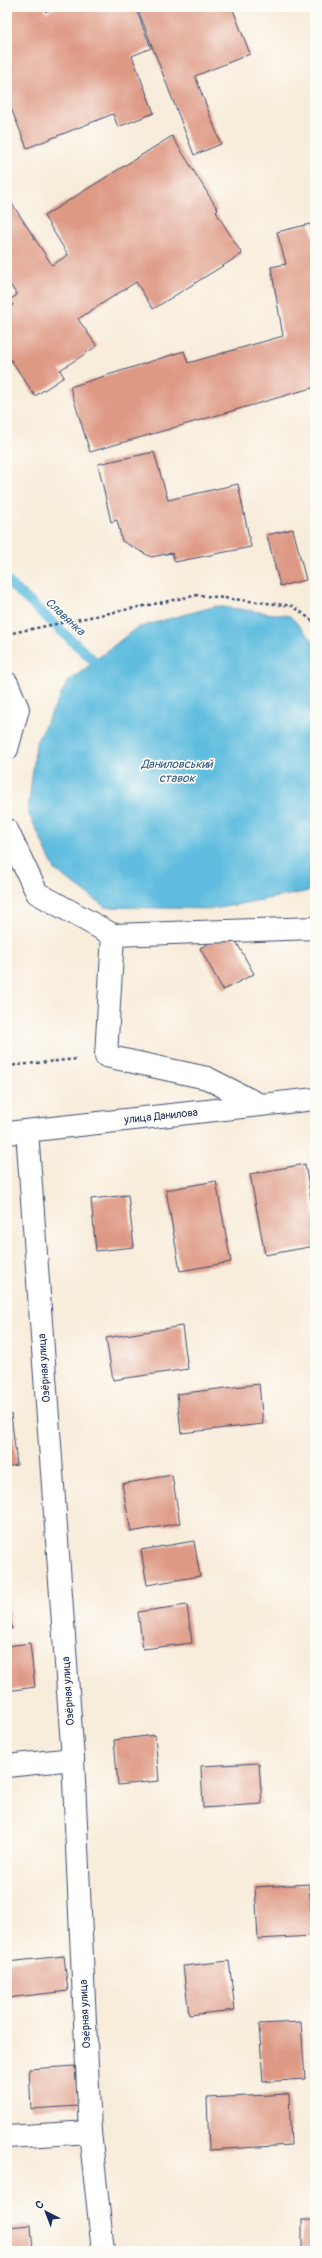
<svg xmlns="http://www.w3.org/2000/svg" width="322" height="2258" font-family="Pangolin,sans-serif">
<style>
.water{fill:#61bddf;stroke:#3e769e}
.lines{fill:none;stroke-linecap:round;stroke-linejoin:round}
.stream{stroke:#61bddf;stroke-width:10}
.building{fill:#de9984}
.street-casing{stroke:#3c4b71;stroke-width:24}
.secondary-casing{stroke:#3c4b71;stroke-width:24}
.path{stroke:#3c4b71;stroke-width:2.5;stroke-dasharray:3 3;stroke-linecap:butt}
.street{stroke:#fff;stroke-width:22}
.secondary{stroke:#fff;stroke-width:22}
.labels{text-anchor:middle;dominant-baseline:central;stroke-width:3.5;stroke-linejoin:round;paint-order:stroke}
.street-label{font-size:11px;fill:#1b2f5e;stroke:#fdfcf7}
.water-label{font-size:12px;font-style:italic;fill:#305a85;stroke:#fdfcf7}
</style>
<rect width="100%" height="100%" fill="#fdfcf7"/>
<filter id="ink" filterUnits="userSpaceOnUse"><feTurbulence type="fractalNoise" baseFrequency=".025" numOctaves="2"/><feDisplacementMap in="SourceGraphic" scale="8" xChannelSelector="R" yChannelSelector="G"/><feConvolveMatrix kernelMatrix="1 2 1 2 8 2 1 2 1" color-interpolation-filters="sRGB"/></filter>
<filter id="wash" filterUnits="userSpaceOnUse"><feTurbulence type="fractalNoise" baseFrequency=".012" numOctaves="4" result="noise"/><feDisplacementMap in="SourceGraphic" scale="16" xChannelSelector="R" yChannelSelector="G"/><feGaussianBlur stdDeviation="0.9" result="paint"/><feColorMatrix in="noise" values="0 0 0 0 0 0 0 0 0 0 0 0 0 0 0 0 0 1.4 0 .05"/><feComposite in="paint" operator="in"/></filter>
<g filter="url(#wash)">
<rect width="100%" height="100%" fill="#f8ecda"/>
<polygon class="water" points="216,606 290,616 315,643 315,890 214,909 105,907 55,870 28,812 36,743 67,683 136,628"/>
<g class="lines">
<polyline class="stream" points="7,581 104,670"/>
</g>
<g id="blocks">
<g class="building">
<polygon points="7,7 44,7 46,12 58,7 135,7 151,48 132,56 154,113 118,127 113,114 27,148 7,98"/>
<polygon points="137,7 232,7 250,54 195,76 221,144 194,155"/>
<polygon points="172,136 218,210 216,212 242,254 153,309 136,282 78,319 97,346 60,370 64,377 35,396 7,354 7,309 13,305 9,300 17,295 7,280 7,196 52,265 68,255 44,216"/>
<polygon points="310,224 315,243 315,387 90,452 70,387 184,351 188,363 283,336 271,267 286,264 277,232"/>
<polygon points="154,452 168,500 238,484 251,547 175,562 172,553 151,557 122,541 117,520 111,522 98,464"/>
<polygon points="293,529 306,580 280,586 267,535"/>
<polygon points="231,932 254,974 223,990 200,948"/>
<polygon points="305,1164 315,1222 315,1246 265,1255 250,1174"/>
<polygon points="216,1181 231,1262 180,1271 166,1190"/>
<polygon points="128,1195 134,1247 96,1251 91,1199"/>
<polygon points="182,1326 188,1369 113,1380 106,1338"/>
<polygon points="259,1384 263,1424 181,1433 177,1394"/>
<polygon points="7,1414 11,1414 17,1465 7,1467"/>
<polygon points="172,1475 180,1523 131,1532 122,1484"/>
<polygon points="194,1541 200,1576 147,1585 141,1550"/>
<polygon points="7,1594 12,1629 7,1629"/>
<polygon points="187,1605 192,1643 143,1649 138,1612"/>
<polygon points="30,1643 35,1687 7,1691 7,1646"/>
<polygon points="155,1735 159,1781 118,1785 114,1740"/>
<polygon points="259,1763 262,1804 203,1808 201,1766"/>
<polygon points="309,1884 313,1936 258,1939 255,1887"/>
<polygon points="64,1956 68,1991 7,1998 7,1962"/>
<polygon points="229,1961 235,2010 189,2015 183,1966"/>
<polygon points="301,2022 305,2079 263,2082 259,2024"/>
<polygon points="75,2066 78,2106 31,2109 29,2069"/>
<polygon points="289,2094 291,2145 209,2150 207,2098"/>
<rect x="302" y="2220" width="13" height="31"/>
<polygon points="31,2225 33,2251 7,2251 7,2227"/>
</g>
</g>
</g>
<g filter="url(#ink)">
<use href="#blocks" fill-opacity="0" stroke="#3c4b71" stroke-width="1"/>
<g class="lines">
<g class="street-casing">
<g id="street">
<polyline points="7,683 18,709 7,749"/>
<polyline points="7,830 37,893 113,935"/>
<polyline points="260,1105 207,1078 106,1056 113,935 315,928"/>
<polyline points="27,1131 73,1759 90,2132 103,2251"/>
<polyline points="7,1766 73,1759"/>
<polyline points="7,2137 90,2132"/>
</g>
</g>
<g class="secondary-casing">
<polyline id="secondary" points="7,1133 315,1099"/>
</g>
<g class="path">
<polyline points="7,634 198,595 293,606 315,623"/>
<polyline points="7,1066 77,1059"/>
</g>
<use href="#street" class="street"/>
<use href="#secondary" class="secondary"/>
</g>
</g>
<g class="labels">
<g class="street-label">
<text transform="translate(161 1116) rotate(-6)">улица Данилова</text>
<text transform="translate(44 1368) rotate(-94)">Озёрная улица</text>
<text transform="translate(68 1691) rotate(-94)">Озёрная улица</text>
<text transform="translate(85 2014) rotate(-93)">Озёрная улица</text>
</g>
<g class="water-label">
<text transform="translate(65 617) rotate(43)">Славянка</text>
<text x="177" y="764">Даниловський<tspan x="177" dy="14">ставок</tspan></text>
</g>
</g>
<rect width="322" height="2258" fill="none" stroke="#fdfcf7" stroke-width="24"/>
<g transform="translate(46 2212) rotate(318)" stroke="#fdfcf7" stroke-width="3" paint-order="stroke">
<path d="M0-3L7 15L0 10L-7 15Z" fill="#1b2f5e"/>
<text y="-6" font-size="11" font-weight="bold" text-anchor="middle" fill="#1b2f5e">С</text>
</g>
</svg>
